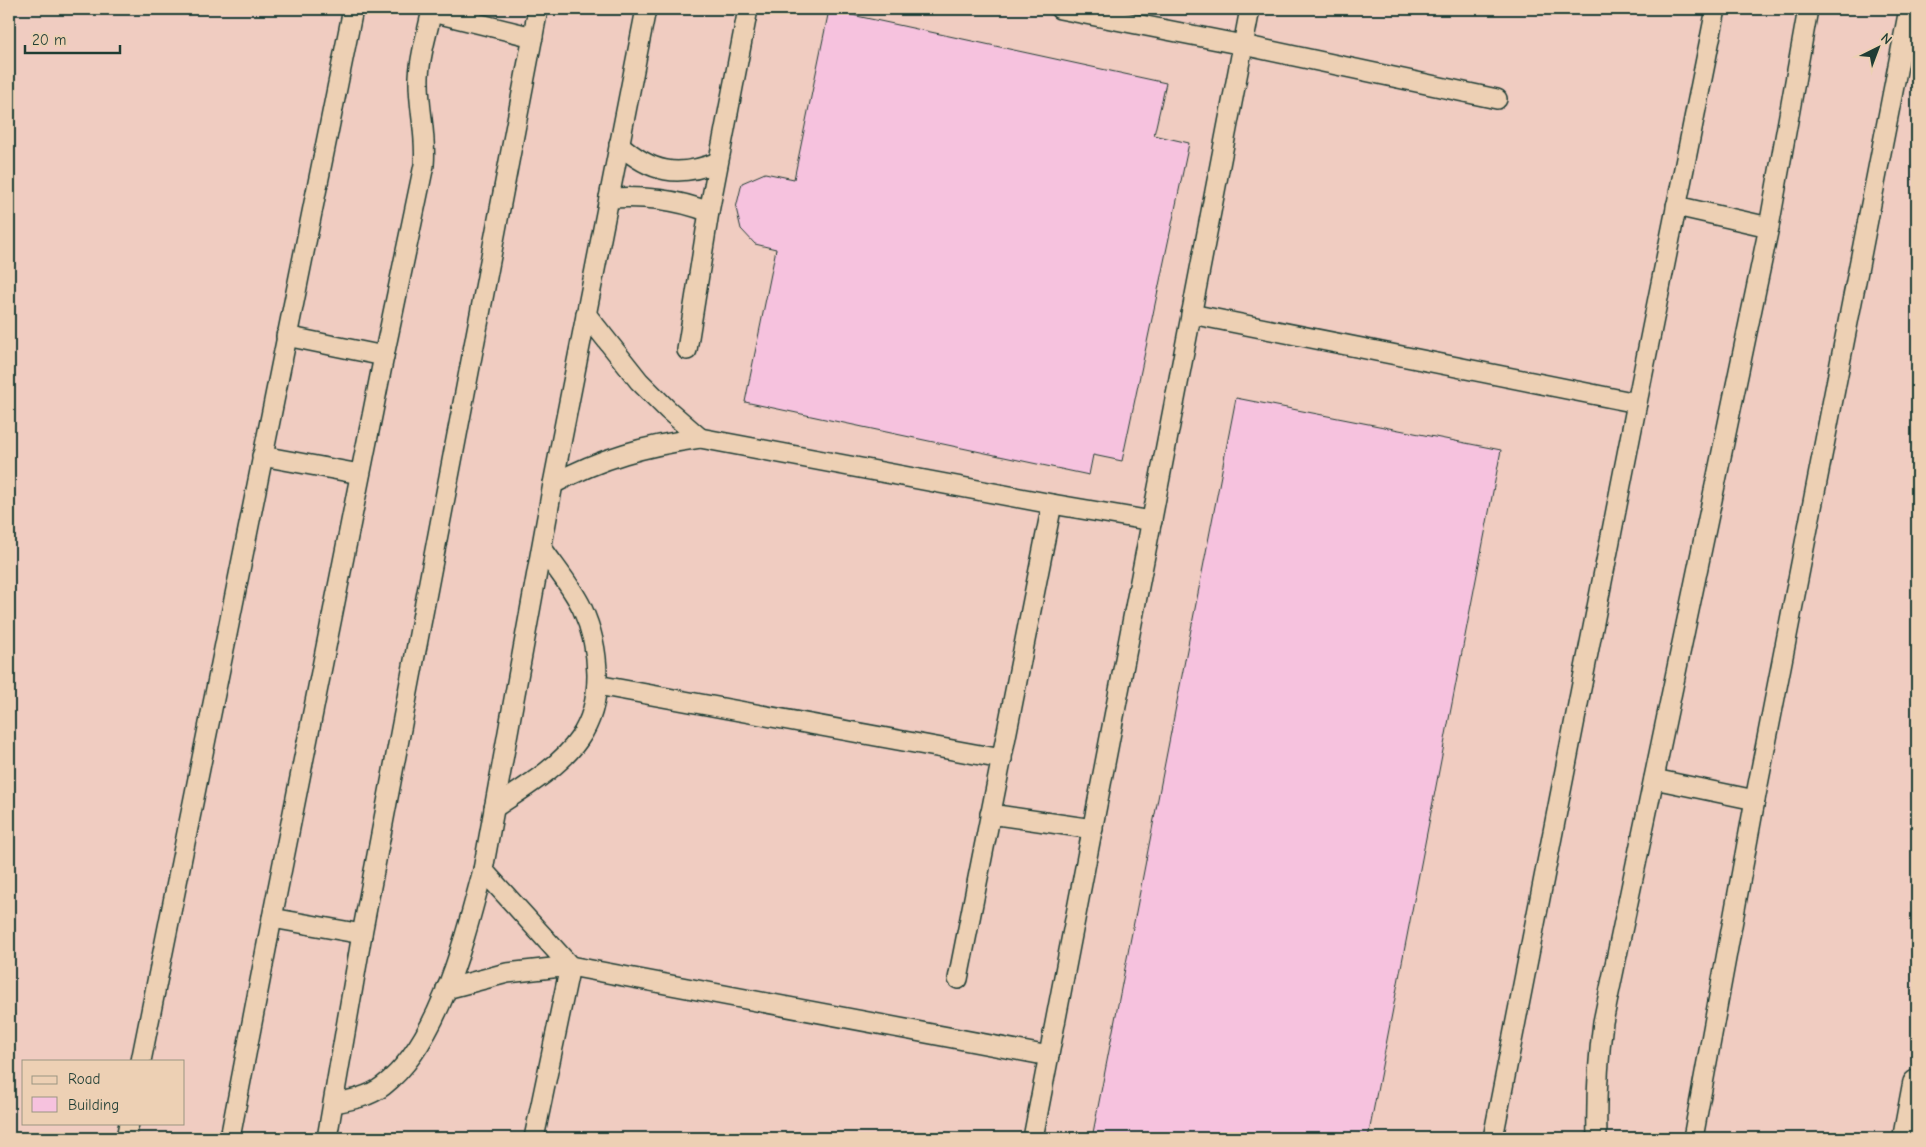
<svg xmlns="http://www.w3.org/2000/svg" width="1926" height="1147" font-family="'Comic Neue',sans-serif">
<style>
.building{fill:#f6c2de;stroke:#1f3d34}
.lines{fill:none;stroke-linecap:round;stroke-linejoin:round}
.lane-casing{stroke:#1f3d34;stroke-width:22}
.secondary-casing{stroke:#1f3d34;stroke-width:31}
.lane{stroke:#edd0b4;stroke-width:19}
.secondary{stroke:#edd0b4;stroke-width:28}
</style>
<rect width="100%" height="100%" fill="#f0ccc1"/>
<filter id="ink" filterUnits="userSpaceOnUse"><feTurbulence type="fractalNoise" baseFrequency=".02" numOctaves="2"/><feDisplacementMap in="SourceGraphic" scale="10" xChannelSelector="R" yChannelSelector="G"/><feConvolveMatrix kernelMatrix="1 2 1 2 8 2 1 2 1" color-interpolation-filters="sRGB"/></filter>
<g filter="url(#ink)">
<g class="building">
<polygon points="829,10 1166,83 1154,135 1189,143 1122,461 1093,455 1089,475 745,402 776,249 755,244 741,229 736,208 742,183 765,173 794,179"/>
<polygon points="1236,398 1501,450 1368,1138 1092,1138"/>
</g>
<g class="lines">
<g class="lane-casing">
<g id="lane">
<polyline points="1060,9 1243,45 1497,99"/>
<polyline points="432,12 533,37"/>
<path d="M619,144C651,173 678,178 718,162"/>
<path d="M609,198C644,196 675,199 709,212"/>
<polyline points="1676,206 1769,227"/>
<polyline points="586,314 639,381 668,410 700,438"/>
<polyline points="1191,314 1637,403"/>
<polyline points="286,336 384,356"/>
<polyline points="687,350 709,212 748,9"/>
<polyline points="262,456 360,474"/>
<path d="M553,484C603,457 645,446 700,438L1052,504L1152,521"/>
<polyline points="597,685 1002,759"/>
<polyline points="1654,779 1755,800"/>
<path d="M494,808C522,789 560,767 579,739C605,702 600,647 582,608C572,587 555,567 542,548"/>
<polyline points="990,814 1093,829"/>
<polyline points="483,870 570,966"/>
<polyline points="272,918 362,934"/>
<polyline points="958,979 1052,504"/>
<polyline points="446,989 507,973 570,966 1049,1056"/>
<polyline points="141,1061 353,9"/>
<path d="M334,1103C351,1100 369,1097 383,1086C440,1042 465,937 483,870L553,484L646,9"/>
<polyline points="126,1138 129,1123"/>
<path d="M230,1138L272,918L384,356L424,165C427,135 418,107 419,77C420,53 428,32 432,9"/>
<polyline points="327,1138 362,934 538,9"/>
<polyline points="534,1138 570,966"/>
<polyline points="1033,1138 1250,9"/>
<polyline points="1493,1138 1637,403 1716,9"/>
<path d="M1597,1138C1596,1099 1598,1061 1603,1022L1769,227L1808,9"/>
<polyline points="1693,1138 1755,800 1909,9"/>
</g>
</g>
<g class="secondary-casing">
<polyline id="secondary" points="1907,1138 1917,1084"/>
</g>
<use href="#lane" class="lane"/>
<use href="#secondary" class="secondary"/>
</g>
</g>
<rect width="1926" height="1147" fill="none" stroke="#edd0b4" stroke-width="30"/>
<rect x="15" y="15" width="1896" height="1117" fill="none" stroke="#1f3d34" stroke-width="2" filter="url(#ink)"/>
<rect x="22" y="1060" width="162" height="65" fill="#edd0b4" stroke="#9b9581"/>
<rect x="32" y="1076" width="25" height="8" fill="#edd0b4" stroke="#9b9581"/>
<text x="68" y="1084" font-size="15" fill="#1f3d34">Road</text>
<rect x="32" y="1097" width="25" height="15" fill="#f6c2de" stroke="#9b9581"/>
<text x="68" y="1110" font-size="15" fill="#1f3d34">Building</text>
<g transform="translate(1878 48) rotate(42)" stroke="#edd0b4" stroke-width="4" paint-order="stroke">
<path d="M0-4L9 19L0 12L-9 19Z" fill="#1f3d34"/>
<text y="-8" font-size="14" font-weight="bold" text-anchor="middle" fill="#1f3d34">N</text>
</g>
<path d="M25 45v8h95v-8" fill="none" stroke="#1f3d34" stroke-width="2.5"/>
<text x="32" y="45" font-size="15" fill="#1f3d34" stroke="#edd0b4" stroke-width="4" paint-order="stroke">20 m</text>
</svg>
